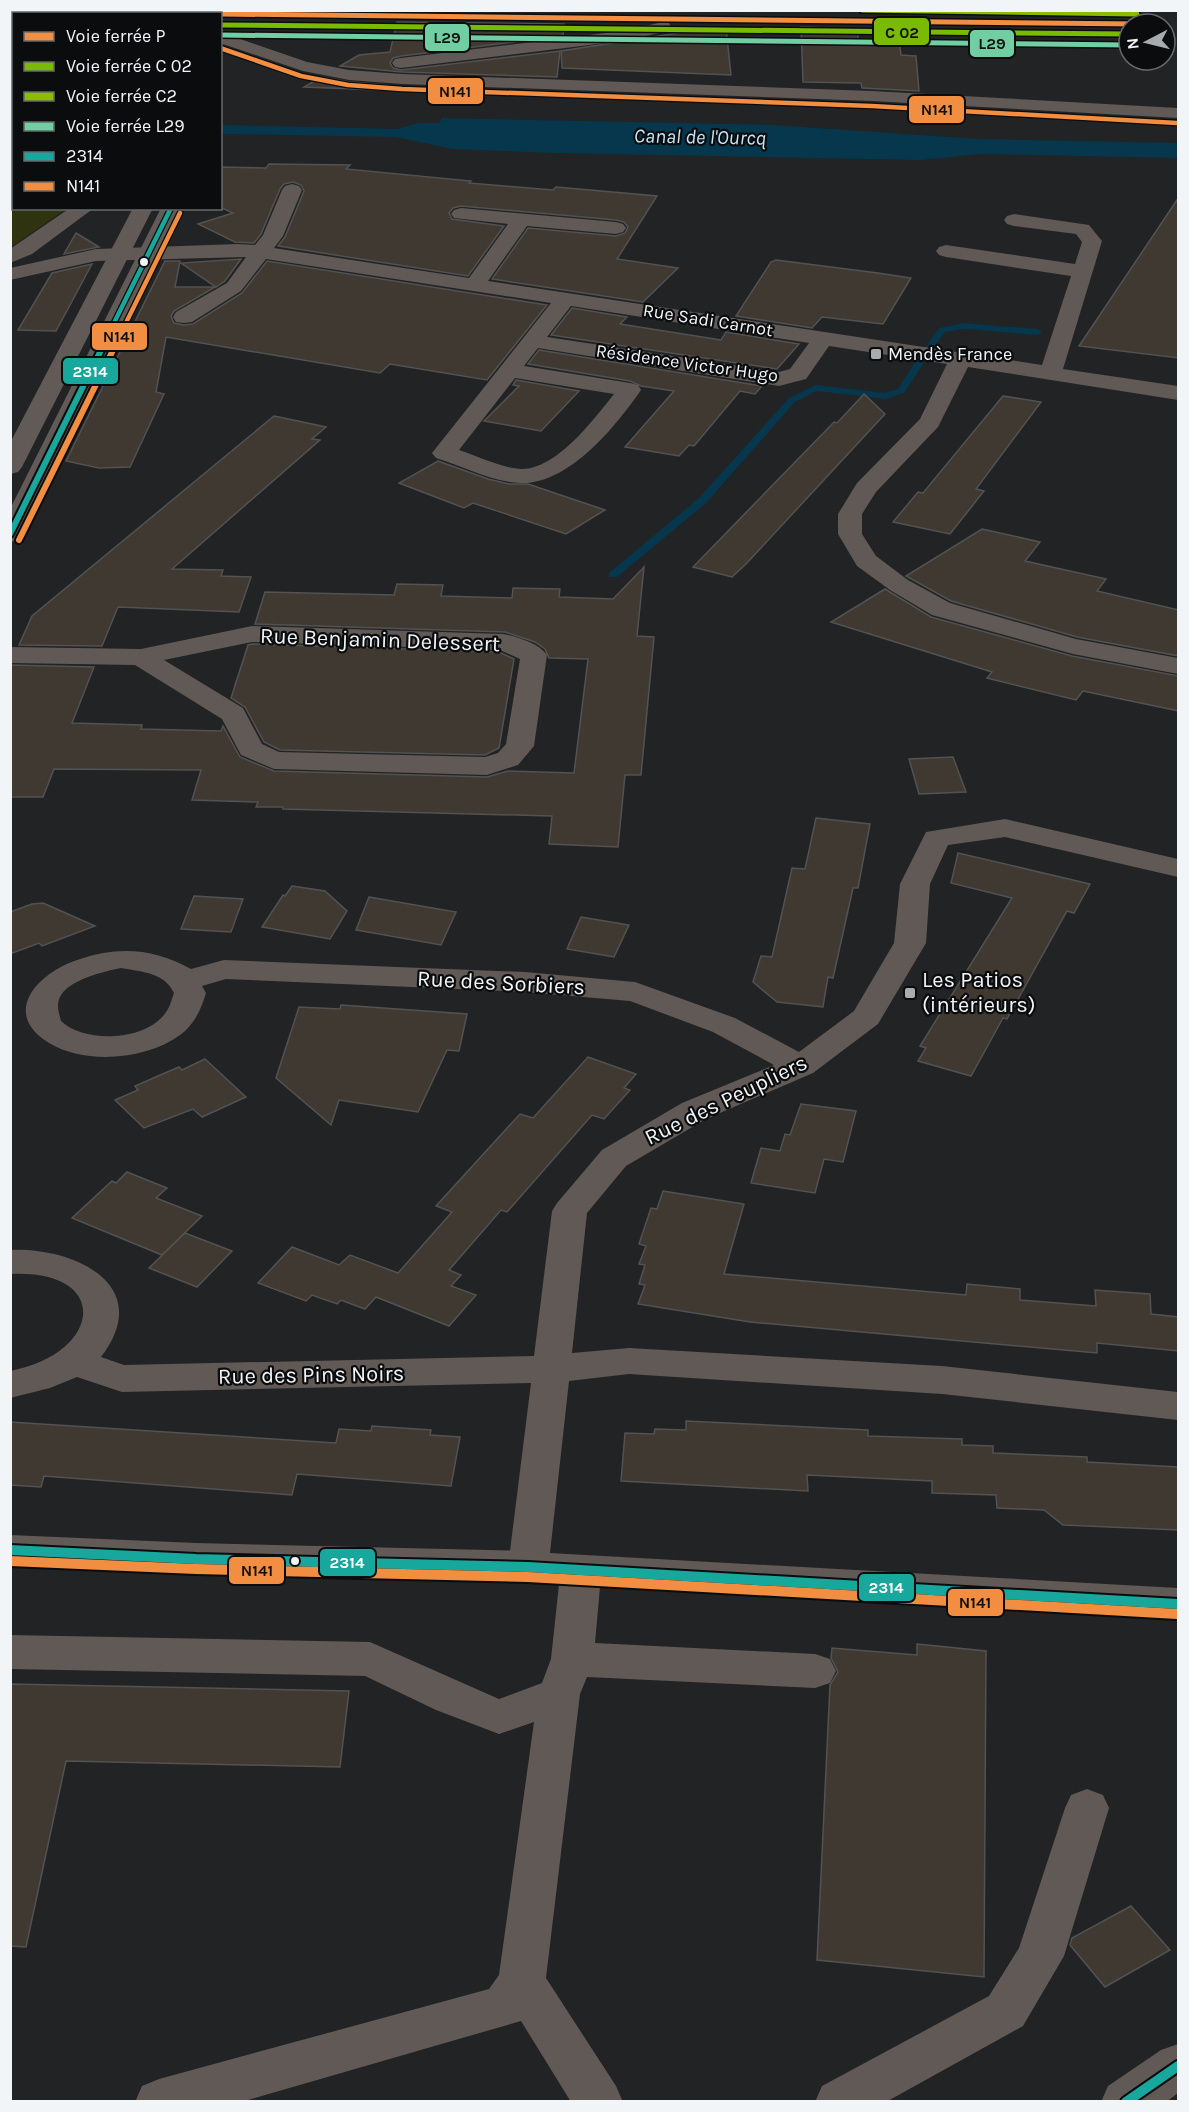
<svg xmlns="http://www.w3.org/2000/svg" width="1189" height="2112" font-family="Karla,sans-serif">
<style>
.green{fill:#303310}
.water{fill:#07374c}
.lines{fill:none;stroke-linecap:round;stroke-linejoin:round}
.stream{fill:#07374c;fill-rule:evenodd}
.building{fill:#3f3932;stroke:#525252;stroke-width:1.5}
.minor{fill:#605955;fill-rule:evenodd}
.major{fill:#615a56;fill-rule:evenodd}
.bus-1-far2-casing{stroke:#0b0c0e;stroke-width:7}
.bus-1-far1-casing{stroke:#0b0c0e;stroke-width:10}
.bus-1-casing{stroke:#0b0c0e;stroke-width:14}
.bus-2-far2-casing{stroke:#0b0c0e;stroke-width:7}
.bus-2-far1-casing{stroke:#0b0c0e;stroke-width:10}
.bus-2-casing{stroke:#0b0c0e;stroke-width:14}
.bus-1-far2{stroke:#17a79c;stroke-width:4.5}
.bus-1-far1{stroke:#17a79c;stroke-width:6}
.bus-1{stroke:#17a79c;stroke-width:10}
.bus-2-far2{stroke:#f28e42;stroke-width:4.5}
.bus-2-far1{stroke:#f28e42;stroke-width:6}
.bus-2{stroke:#f28e42;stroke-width:10}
.rail-1-casing{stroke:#0b0c0e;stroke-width:8}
.rail-2-casing{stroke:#0b0c0e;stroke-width:8}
.rail-3-casing{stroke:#0b0c0e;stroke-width:8}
.rail-4-casing{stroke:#0b0c0e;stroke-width:8}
.rail-1{stroke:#f28e42;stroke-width:5}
.rail-2{stroke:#79bb02;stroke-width:5}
.rail-3{stroke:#8cbc00;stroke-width:5}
.rail-4{stroke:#71cea3;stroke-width:5}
.bus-dot{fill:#f2f5f8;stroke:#0b0c0e;stroke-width:2}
.poi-dot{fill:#a9acae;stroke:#0b0c0e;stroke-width:2}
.labels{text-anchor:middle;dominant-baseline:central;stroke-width:4.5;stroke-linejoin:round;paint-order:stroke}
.far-street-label{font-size:18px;fill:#f2f5f8;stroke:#0b0c0e}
.far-poi-label{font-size:18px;fill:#f2f5f8;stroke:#0b0c0e;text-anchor:start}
.far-water-label{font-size:20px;font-style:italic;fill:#c4e6f9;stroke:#0b0c0e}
.street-label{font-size:22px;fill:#f2f5f8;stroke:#0b0c0e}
.poi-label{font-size:22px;fill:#f2f5f8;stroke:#0b0c0e;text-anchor:start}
.line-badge{stroke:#0b0c0e;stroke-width:2}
.badge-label{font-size:16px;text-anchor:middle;font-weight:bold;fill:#fff}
.pale-badge-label{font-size:16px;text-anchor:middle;font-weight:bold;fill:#111}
</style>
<rect width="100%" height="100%" fill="#212325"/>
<polygon class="green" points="13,154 14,208 66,209 11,247 10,156"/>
<polygon class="water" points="441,118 773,125 978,139 1178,143 1178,158 980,154 922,160 554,153 452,149 396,137 221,134 221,125 398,129 418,123 440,123"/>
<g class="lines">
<g class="stream">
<polygon points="964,323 1038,329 1042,332 1038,335 964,329 945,332 932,350 925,348 939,328"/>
<polygon points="919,356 927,358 904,393 886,399 817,391 795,402 706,503 617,577 609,577 609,573 698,499 789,398 816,385 885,393 898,389"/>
</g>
</g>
<g class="building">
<polygon points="397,22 564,24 563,36 401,56 393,58 390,63 393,68 401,70 560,51 557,77 402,72 340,66 359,55 390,52"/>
<polygon points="683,27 726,28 731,75 562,68 561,51 678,33"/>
<polygon points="801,27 858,29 858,39 899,39 901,55 916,56 919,91 862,88 861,83 803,82"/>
<polygon points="321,77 349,82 386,85 383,90 304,87"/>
<polygon points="269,164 350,165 346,169 471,181 469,183 553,190 556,187 657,196 617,259 678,268 643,302 492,279 528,228 616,236 625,233 628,227 624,222 616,220 461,206 453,208 449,213 452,219 504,226 468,276 278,246 285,237 304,191 301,185 293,182 284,184 280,189 261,234 254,243 235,242 198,224 233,213 220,207 220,167 266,168"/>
<polygon points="1179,197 1179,358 1079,346"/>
<polygon points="76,233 99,247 64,254"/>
<polygon points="241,259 225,281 216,287 181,263"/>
<polygon points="776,260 878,273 911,278 883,324 822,317 812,328 736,316 771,262"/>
<polygon points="165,261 180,261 175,287 215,287 174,311 171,316 174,323 184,325 193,324 242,293 267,261 547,305 487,380 390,364 380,373 166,337 156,392 164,394 130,467 99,468 66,461"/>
<polygon points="92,264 56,331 18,330 52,273"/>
<polygon points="572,308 627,317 620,324 721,340 726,332 799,344 777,369 551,335"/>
<polygon points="539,350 762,386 755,394 740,391 694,446 689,445 679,456 625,447 674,391 641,386 630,381 528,364"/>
<polygon points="516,380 579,391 541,431 484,421 519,386 513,385"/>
<polygon points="864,394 885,414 746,564 732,577 693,567 834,422 837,423"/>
<polygon points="1003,396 1041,402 976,489 984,491 950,534 893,522 918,492 923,493"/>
<polygon points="274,416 326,427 312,439 320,440 172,569 223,570 221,576 251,577 239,612 118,607 102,646 19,645 32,616"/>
<polygon points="438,461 488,479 509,484 528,484 605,510 566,534 473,503 464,508 399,483"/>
<polygon points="982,529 1040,542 1025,561 1106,579 1097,591 1179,610 1179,656 1077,637 951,601 906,576"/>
<polygon points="644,567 637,636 654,637 641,775 625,775 618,847 549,844 552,816 283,809 283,807 256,807 258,802 192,800 201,770 54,769 43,797 10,797 10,665 94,667 72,723 142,725 141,729 221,731 223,726 240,757 274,771 487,777 508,771 574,773 588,659 549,658 545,649 535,642 505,632 255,624 265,592 394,595 397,584 443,585 441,596 512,598 513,588 560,589 559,597 613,599"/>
<polygon points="885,589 931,617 1072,656 1179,676 1179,711 1083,691 1076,700 987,678 992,672 831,622"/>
<polygon points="252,644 499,652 514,659 499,748 485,755 280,750 264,742 245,707 231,698 248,645"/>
<polygon points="953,757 966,792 919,794 909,759"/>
<polygon points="816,818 870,824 858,888 853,888 833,978 828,977 823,1007 777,1002 753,982 761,956 772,957 792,868 805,869"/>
<polygon points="958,853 1090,884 1074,913 1067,911 1007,1019 1003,1018 971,1076 918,1061 926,1048 920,1046 1012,898 951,883"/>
<polygon points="292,886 325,891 347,911 330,939 262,927 283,895 285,896"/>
<polygon points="194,896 243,899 231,932 181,929"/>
<polygon points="369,897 456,912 441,945 356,930"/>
<polygon points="43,903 95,926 42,946 39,943 10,954 10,912 32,904"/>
<polygon points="581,917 629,925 614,957 567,949"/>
<polygon points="341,1005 467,1014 459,1051 447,1050 418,1112 339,1100 331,1125 276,1078 299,1007 340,1009"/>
<polygon points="588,1057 636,1074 624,1088 630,1090 604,1119 592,1115 507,1212 501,1210 449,1270 461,1275 451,1286 476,1295 449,1326 376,1297 365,1309 341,1300 337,1304 312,1295 306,1301 258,1283 292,1247 339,1265 350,1255 398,1273 452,1212 436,1206 520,1114 533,1118"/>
<polygon points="205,1059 246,1097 202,1117 193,1109 144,1128 115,1100 138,1090 135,1086 158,1076 179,1067 182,1070"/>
<polygon points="801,1104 856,1111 843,1162 824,1159 815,1193 751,1183 761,1148 780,1151 785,1134 790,1135"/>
<polygon points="127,1172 167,1188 156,1198 202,1216 162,1255 72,1218 112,1181 116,1183"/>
<polygon points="663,1191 744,1204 724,1274 966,1295 967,1284 1020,1289 1020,1300 1096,1306 1095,1290 1150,1294 1151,1314 1179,1317 1179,1351 1097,1343 1097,1353 895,1335 750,1322 638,1304 645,1285 639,1284 645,1265 639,1264 646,1246 639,1244 651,1208 657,1209"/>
<polygon points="185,1233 232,1251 197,1287 149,1268"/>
<polygon points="686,1421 868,1430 868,1436 962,1439 962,1445 993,1446 993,1453 1087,1457 1087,1462 1179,1467 1179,1530 1063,1525 1044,1510 997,1508 996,1495 932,1493 932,1481 807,1475 808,1491 621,1481 625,1433 654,1434 655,1429 686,1430"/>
<polygon points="10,1422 336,1443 339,1429 371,1431 372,1426 431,1430 430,1435 460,1437 451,1486 297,1474 292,1495 44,1476 41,1487 10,1485"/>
<polygon points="917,1644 986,1651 984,1977 817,1960 830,1685 838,1672 831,1658 832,1648 917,1655"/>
<polygon points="10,1684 349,1691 340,1767 66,1761 26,1947 10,1946"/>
<polygon points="1131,1906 1170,1950 1105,1987 1070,1945 1072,1938"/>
</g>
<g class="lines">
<g class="minor">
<rect x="10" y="19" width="4" height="10"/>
<polygon points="663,22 669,23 671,27 669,31 622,41 401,68 395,67 392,63 395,59 401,58 622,31"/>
<polygon points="220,32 307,62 349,70 402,74 872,91 1178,108 1178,118 872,101 402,84 349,80 303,71 220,43"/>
<path d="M292,184L299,186L302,190L283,236L274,248L469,278L508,224L454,218L451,214L454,210L461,208L616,222L623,224L626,228L623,232L616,234L527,226L488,281L1042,365L1071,276L946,257L939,255L936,251L939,247L946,245L1075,264L1082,242L1076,234L1014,226L1007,224L1004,220L1007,216L1014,214L1089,225L1102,241L1063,369L1178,386V400L968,367L938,427L876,492L862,514V534L876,556L908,580L950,603L1076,639L1178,658V674L1073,654L932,615L890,590L857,566L838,534V514L857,483L920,419L947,364L829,346L806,379L779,386L538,348L524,366L630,383L638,385L641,390C616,426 569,485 520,483C492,482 463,466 436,458L432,453L551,303L266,259L241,291L192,322L184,323L176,322L173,317L176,312L227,283L246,257L96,261L10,280V268L96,249L238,244L255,245L263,235L282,190L285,186ZM571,306L809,343L790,369L779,372L547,337ZM515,378L614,394C594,419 557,469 522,469C501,468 478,456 459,450Z"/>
<polygon points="70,208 94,208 32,254 10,263 10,249"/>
<path d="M252,626L504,634C518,637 539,643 547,655L534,746L518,765L487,775L274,769L241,755L222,719L135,665L10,663V647L141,649ZM252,642L500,650L520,659L506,744L498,753L485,757L279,752L262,744L243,708L164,660Z"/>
<path d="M1005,819L1178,859V877L1005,837L948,845L930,884L926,943L878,1024L813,1073L706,1119L626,1166L587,1213L572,1353L629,1348L942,1366L1178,1392V1420L942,1394L629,1374L569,1381L550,1553L1178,1588V1620L600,1587L595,1643L815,1654L830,1659L836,1671L830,1683L815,1688L587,1677L580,1694L546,1978L616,2086L623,2102H571L521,2021L241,2102H135L142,2086L159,2079L489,1989L499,1975L534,1722L499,1734L436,1710L365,1676L10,1669V1635L370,1642L499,1699L542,1683L551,1659L559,1584L528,1583L514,1578L508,1567L531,1383L122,1392L77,1377L50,1388L10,1398V1371C102,1354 113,1269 10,1274V1250C74,1247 156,1285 101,1357L124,1365L534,1356L552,1211L557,1203L602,1150L682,1103L774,1065L713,1032L630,1001L525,992L226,979L202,986L206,993C201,1010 194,1025 180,1035C146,1060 85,1065 49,1043C0,1013 38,973 77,960C118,946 153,948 191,969L224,960L525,972L635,982L735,1018L799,1052L854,1011L894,943L900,884L926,832ZM121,968C142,972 164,972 174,993C172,998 171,1003 169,1007C153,1041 86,1045 61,1021C59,1013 56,1005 60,997C68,980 105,971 121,968Z"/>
<polygon points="1087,1789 1103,1795 1109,1808 1064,1956 1023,2026 886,2102 815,2102 822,2086 989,1996 1019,1948 1065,1808 1071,1795"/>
<polygon points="1178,2044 1178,2093 1166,2102 1101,2102 1108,2086 1161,2050"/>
</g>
<g class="major">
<rect x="10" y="36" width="4" height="10"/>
<polygon points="133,208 153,208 22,467 18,472 10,474 10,443"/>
<polygon points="161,208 181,208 22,535 19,540 10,542 10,509"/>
<polygon points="10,1535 196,1543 528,1551 542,1556 548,1567 542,1578 528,1583 196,1575 10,1565"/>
</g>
<g class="bus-1-far2-casing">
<polyline id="bus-1-far2" points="108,335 171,208"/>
</g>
<g class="bus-1-far1-casing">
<polyline id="bus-1-far1" points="10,534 109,334"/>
</g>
<g class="bus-1-casing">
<g id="bus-1">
<polyline points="10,1550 196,1559 528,1567 1178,1604"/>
<polyline points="1126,2102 1178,2066"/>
</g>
</g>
<g class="bus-2-far2-casing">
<g id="bus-2-far2">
<polyline points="220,48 301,76 348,85 402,89 872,106 1177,123"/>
<polyline points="120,335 180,213"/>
</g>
</g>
<g class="bus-2-far1-casing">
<polyline id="bus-2-far1" points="19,540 121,334"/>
</g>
<g class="bus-2-casing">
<polyline id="bus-2" points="10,1561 196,1569 528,1577 1177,1614"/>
</g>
<use href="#bus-1-far2" class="bus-1-far2"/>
<use href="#bus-1-far1" class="bus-1-far1"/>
<use href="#bus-1" class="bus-1"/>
<use href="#bus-2-far2" class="bus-2-far2"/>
<use href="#bus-2-far1" class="bus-2-far1"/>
<use href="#bus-2" class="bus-2"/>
<g class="rail-1-casing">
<g id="rail-1">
<polyline points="10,13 79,14"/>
<polyline points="220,14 1137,24"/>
</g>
</g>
<g class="rail-2-casing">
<polyline id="rail-2" points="220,25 1129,34"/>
</g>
<g class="rail-3-casing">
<polyline id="rail-3" points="862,10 1137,14"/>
</g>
<g class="rail-4-casing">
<polyline id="rail-4" points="220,35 1129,45"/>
</g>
<use href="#rail-1" class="rail-1"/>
<use href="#rail-2" class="rail-2"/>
<use href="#rail-3" class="rail-3"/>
<use href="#rail-4" class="rail-4"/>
</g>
<g class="bus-dot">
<circle cx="144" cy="262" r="5"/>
<circle cx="295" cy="1561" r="5"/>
</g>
<g class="poi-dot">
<rect x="870" y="348" width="12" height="12" rx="3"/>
<rect x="904" y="987" width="12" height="12" rx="3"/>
</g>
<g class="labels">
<g class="far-street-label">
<text transform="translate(708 320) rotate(9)">Rue Sadi Carnot</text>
<text transform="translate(687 363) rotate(8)">Résidence Victor Hugo</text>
</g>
<g class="far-poi-label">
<text x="888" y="354">Mendès France</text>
</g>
<g class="far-water-label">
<text transform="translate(700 137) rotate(1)">Canal de l'Ourcq</text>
</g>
<g class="street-label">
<text transform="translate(380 640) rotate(2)">Rue Benjamin Delessert</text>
<text transform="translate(501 983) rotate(3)">Rue des Sorbiers</text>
<text transform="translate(726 1100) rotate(-26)">Rue des Peupliers</text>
<text transform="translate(311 1375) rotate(-1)">Rue des Pins Noirs</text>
</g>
<g class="poi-label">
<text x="922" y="980">Les Patios<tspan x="922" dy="25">(intérieurs)</tspan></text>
</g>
</g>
<g class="line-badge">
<rect x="873" y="17" width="57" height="29" rx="6" fill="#79bb02"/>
<rect x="424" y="23" width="46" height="29" rx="6" fill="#71cea3"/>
<rect x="969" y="29" width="46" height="29" rx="6" fill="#71cea3"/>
<rect x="427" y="77" width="57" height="28" rx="6" fill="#f28e42"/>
<rect x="908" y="95" width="57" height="29" rx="6" fill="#f28e42"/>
<rect x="91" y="322" width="57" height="29" rx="6" fill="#f28e42"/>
<rect x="62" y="357" width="57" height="28" rx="6" fill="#17a79c"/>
<rect x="319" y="1548" width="57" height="29" rx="6" fill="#17a79c"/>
<rect x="228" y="1556" width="57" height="29" rx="6" fill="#f28e42"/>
<rect x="858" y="1573" width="57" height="29" rx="6" fill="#17a79c"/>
<rect x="947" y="1588" width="57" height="29" rx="6" fill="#f28e42"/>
</g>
<g class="badge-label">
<text x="90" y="377">2314</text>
<text x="347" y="1568">2314</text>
<text x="886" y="1593">2314</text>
</g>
<g class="pale-badge-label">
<text x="902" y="38">C 02</text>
<text x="447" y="43">L29</text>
<text x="992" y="49">L29</text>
<text x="455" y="97">N141</text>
<text x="937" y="115">N141</text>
<text x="119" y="342">N141</text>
<text x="257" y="1576">N141</text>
<text x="975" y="1608">N141</text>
</g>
<rect width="1189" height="2112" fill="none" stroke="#f2f5f8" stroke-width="24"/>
<rect x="12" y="12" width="210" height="198" fill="#0b0c0e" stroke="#67696c" stroke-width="1.5"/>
<rect x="24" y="32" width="30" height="9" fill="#f28e42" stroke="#67696c" stroke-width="1.5"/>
<text x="66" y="42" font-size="18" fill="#f2f5f8">Voie ferrée P</text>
<rect x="24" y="62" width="30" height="9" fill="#79bb02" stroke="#67696c" stroke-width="1.5"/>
<text x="66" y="72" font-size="18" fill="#f2f5f8">Voie ferrée C 02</text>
<rect x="24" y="92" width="30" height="9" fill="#8cbc00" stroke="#67696c" stroke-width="1.5"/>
<text x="66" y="102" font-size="18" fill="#f2f5f8">Voie ferrée C2</text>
<rect x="24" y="122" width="30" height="9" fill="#71cea3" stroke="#67696c" stroke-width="1.5"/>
<text x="66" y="132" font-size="18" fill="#f2f5f8">Voie ferrée L29</text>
<rect x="24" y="152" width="30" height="9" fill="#17a79c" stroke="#67696c" stroke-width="1.5"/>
<text x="66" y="162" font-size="18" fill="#f2f5f8">2314</text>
<rect x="24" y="182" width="30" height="9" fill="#f28e42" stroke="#67696c" stroke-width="1.5"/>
<text x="66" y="192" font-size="18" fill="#f2f5f8">N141</text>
<g transform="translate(1147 42) rotate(263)"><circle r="28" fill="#0b0c0e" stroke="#67696c" stroke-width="1.5"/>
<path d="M0-4.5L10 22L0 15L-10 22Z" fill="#a9acae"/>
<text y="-9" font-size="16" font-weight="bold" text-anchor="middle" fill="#f2f5f8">N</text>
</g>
</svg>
